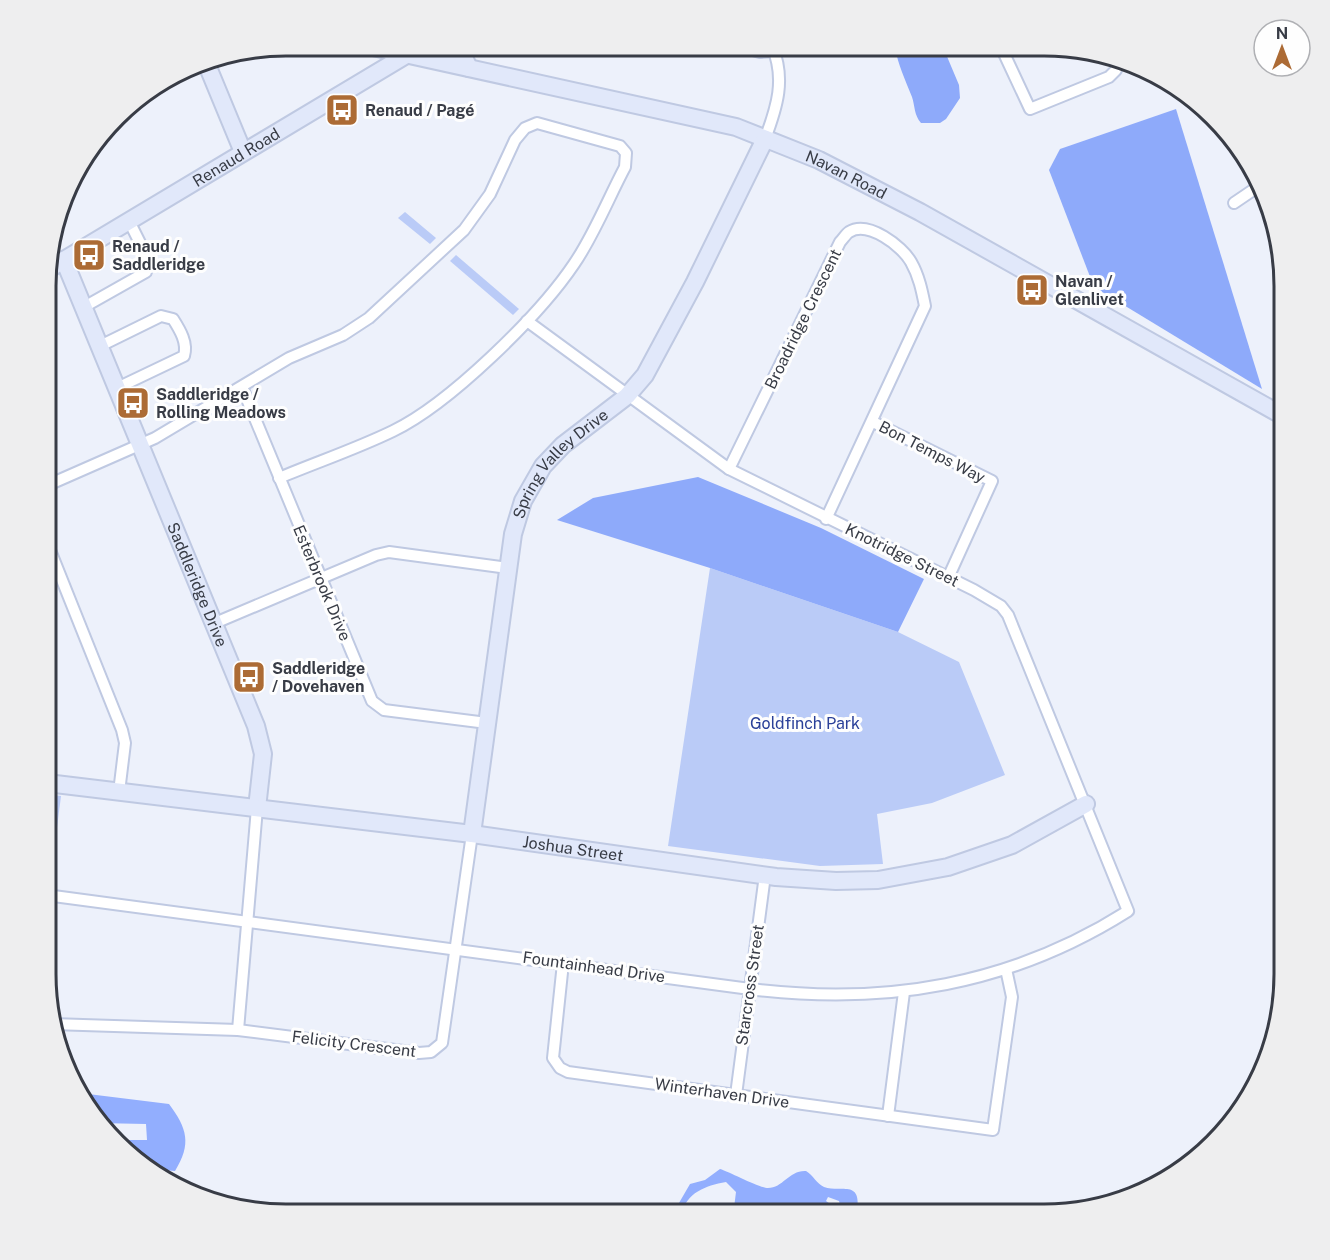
<svg xmlns="http://www.w3.org/2000/svg" width="1330" height="1260" font-family="'Public Sans',sans-serif">
<style>
.green{fill:#bacbf7}
.forest{fill:#8eaafa}
.water{fill:#92aefe}
.lines{fill:none;stroke-linecap:round;stroke-linejoin:round}
.street-casing{stroke:#bfc9e2;stroke-width:14}
.secondary-casing{stroke:#bfc9e2;stroke-width:20}
.street{stroke:#fff;stroke-width:10}
.secondary{stroke:#e1e8fa;stroke-width:16}
.labels{text-anchor:middle;dominant-baseline:central;stroke-width:6;stroke-linejoin:round;paint-order:stroke}
.poi-label{font-size:16px;font-weight:bold;fill:#383c46;stroke:#fefefe;text-anchor:start}
.street-label{font-size:16px;fill:#383c46;stroke:#fefefe}
.park-label{font-size:16px;fill:#2a4099;stroke:#fefefe}
.rim{fill:none;stroke:#383c46;stroke-width:3}
</style>
<rect width="100%" height="100%" fill="#edf1fb"/>
<g class="green">
<polygon points="405,212 436,238 430,244 398,218"/>
<polygon points="456,255 519,309 513,315 450,261"/>
<polygon points="710,568 898,632 959,662 1005,775 932,803 877,814 883,864 820,866 668,846"/>
<polygon points="47,794 61,796 49,890 46,889"/>
</g>
<g class="forest">
<path d="M895,47H943L959,85L960,98L946,119L940,123H921C914,115 915,106 912,97C905,79 898,65 895,47Z"/>
<polygon points="1176,109 1262,389 1094,287 1049,170 1060,149"/>
<polygon points="698,477 821,528 924,579 898,632 710,568 557,520 593,498"/>
</g>
<g class="water">
<path d="M80,1093L169,1104C187,1128 192,1144 175,1171L153,1169L117,1140H147L146,1124L97,1123Z"/>
<path d="M720,1169C730,1172 759,1188 768,1188C783,1188 789,1170 806,1171C813,1175 817,1184 824,1187C841,1193 864,1178 856,1215H838L841,1208L839,1201L828,1197L826,1201L833,1206C818,1222 804,1210 787,1204L783,1206L780,1215H738L734,1208L736,1192L726,1182C705,1186 687,1192 681,1215H672L690,1184L705,1180Z"/>
</g>
<g class="lines">
<g class="street-casing">
<g id="street">
<polyline points="739,46 760,52 774,51"/>
<polyline points="1001,47 1030,109 1109,77 1116,70 1118,61"/>
<path d="M765,139C777,107 786,79 772,46"/>
<polyline points="1234,203 1262,184"/>
<polyline points="84,307 146,272 148,259 129,221"/>
<path d="M100,346L161,316L173,319C180,330 188,343 184,356L117,388"/>
<polyline points="242,387 372,701 384,710 487,723"/>
<polyline points="873,422 992,481 948,578"/>
<path d="M729,469L840,242C843,239 846,234 849,232C868,220 902,246 911,262C919,276 922,291 925,306L826,519"/>
<path d="M48,485L155,438L289,358L343,335L369,318L464,230L490,194L515,140L525,128L537,123L620,146L626,153L625,167C608,199 594,235 574,264C539,316 449,404 393,431C356,449 317,462 279,478"/>
<polyline points="48,545 122,730 125,743 119,792"/>
<polyline points="215,623 376,555 389,552 508,568"/>
<path d="M46,895L750,989C886,1006 1011,985 1128,911L1008,615L1001,606L974,590L729,469L527,321"/>
<polyline points="563,963 553,1058 560,1068 568,1072 993,1130 1012,997 1006,969"/>
<polyline points="52,1024 238,1030 419,1053 431,1052 442,1043 472,834"/>
<polyline points="238,1030 257,808"/>
<polyline points="736,1095 765,875"/>
<polyline points="888,1116 904,992"/>
</g>
</g>
<g class="secondary-casing">
<g id="secondary">
<path id="s1" d="M364,45L736,127L819,160L920,212L1285,417"/>
<polyline points="458,45 469,68"/>
<polyline points="205,60 243,152"/>
<path id="s2" d="M64,260L256,726L263,754L257,808"/>
<path id="s3" d="M49,269L423,45"/>
<path id="s4" d="M47,783L472,834L776,877L836,881L878,880L948,867L1012,845L1086,804"/>
<path id="s5" d="M472,834L513,534L523,501L543,466L563,445L627,396L645,375L695,282L765,139"/>
</g>
</g>
<use href="#street" class="street"/>
<use href="#secondary" class="secondary"/>
</g>
<defs>
<g id="bus-square" transform="scale(1.725)"><rect x="-9" y="-9" width="18" height="18" rx="4" fill="#ac6b35" stroke="#fefefe"/><path d="M-5-6H5V4H4V6H2V4H-2V6H-4V4H-5ZM-3.5-4V0h7V-4ZM-3.5 1.2v1.5H-2V1.2ZM2 1.2v1.5H3.5V1.2Z" fill="#fff"/></g>
</defs>
<g fill-rule="evenodd">
<use href="#bus-square" x="342" y="110"/>
<use href="#bus-square" x="89" y="255"/>
<use href="#bus-square" x="1032" y="290"/>
<use href="#bus-square" x="133" y="403"/>
<use href="#bus-square" x="249" y="677"/>
</g>
<g class="labels">
<g class="poi-label">
<text x="365" y="110">Renaud / Pagé</text>
<text x="112" y="246">Renaud /<tspan x="112" dy="18">Saddleridge</tspan></text>
<text x="1055" y="281">Navan /<tspan x="1055" dy="18">Glenlivet</tspan></text>
<text x="156" y="394">Saddleridge /<tspan x="156" dy="18">Rolling Meadows</tspan></text>
<text x="272" y="668">Saddleridge<tspan x="272" dy="18">/ Dovehaven</tspan></text>
</g>
<g class="street-label">
<text stroke="none"><textPath href="#s3" startOffset="218">Renaud Road</textPath></text>
<text stroke="none"><textPath href="#s1" startOffset="501">Navan Road</textPath></text>
<text transform="translate(803 319) rotate(-64)">Broadridge Crescent</text>
<text transform="translate(932 452) rotate(27)">Bon Temps Way</text>
<text stroke="none"><textPath href="#s5" startOffset="390">Spring Valley Drive</textPath></text>
<text transform="translate(902 555) rotate(26)">Knotridge Street</text>
<text transform="translate(322 583) rotate(67)">Esterbrook Drive</text>
<text stroke="none"><textPath href="#s2" startOffset="351">Saddleridge Drive</textPath></text>
<text stroke="none"><textPath href="#s4" startOffset="530">Joshua Street</textPath></text>
<text transform="translate(594 967) rotate(8)">Fountainhead Drive</text>
<text transform="translate(750 985) rotate(-82)">Starcross Street</text>
<text transform="translate(354 1044) rotate(7)">Felicity Crescent</text>
<text transform="translate(722 1093) rotate(8)">Winterhaven Drive</text>
</g>
<g class="park-label">
<text x="805" y="723">Goldfinch Park</text>
</g>
</g>
<path d="M0 0H1330V1260H0ZM286 56H1044A230 230 0 0 1 1274 286V974A230 230 0 0 1 1044 1204H286A230 230 0 0 1 56 974V286A230 230 0 0 1 286 56Z" fill="#eeeeef" fill-rule="evenodd"/>
<path class="rim" d="M286 56H1044A230 230 0 0 1 1274 286V974A230 230 0 0 1 1044 1204H286A230 230 0 0 1 56 974V286A230 230 0 0 1 286 56Z"/>
<g transform="translate(1282 48)"><circle r="28" fill="#fefefe" stroke="#afb0b4" stroke-width="1.5"/>
<path d="M0-4.5L10 22L0 15L-10 22Z" fill="#ac6b35"/>
<text y="-9" font-size="16" font-weight="bold" text-anchor="middle" fill="#383c46">N</text>
</g>
</svg>
